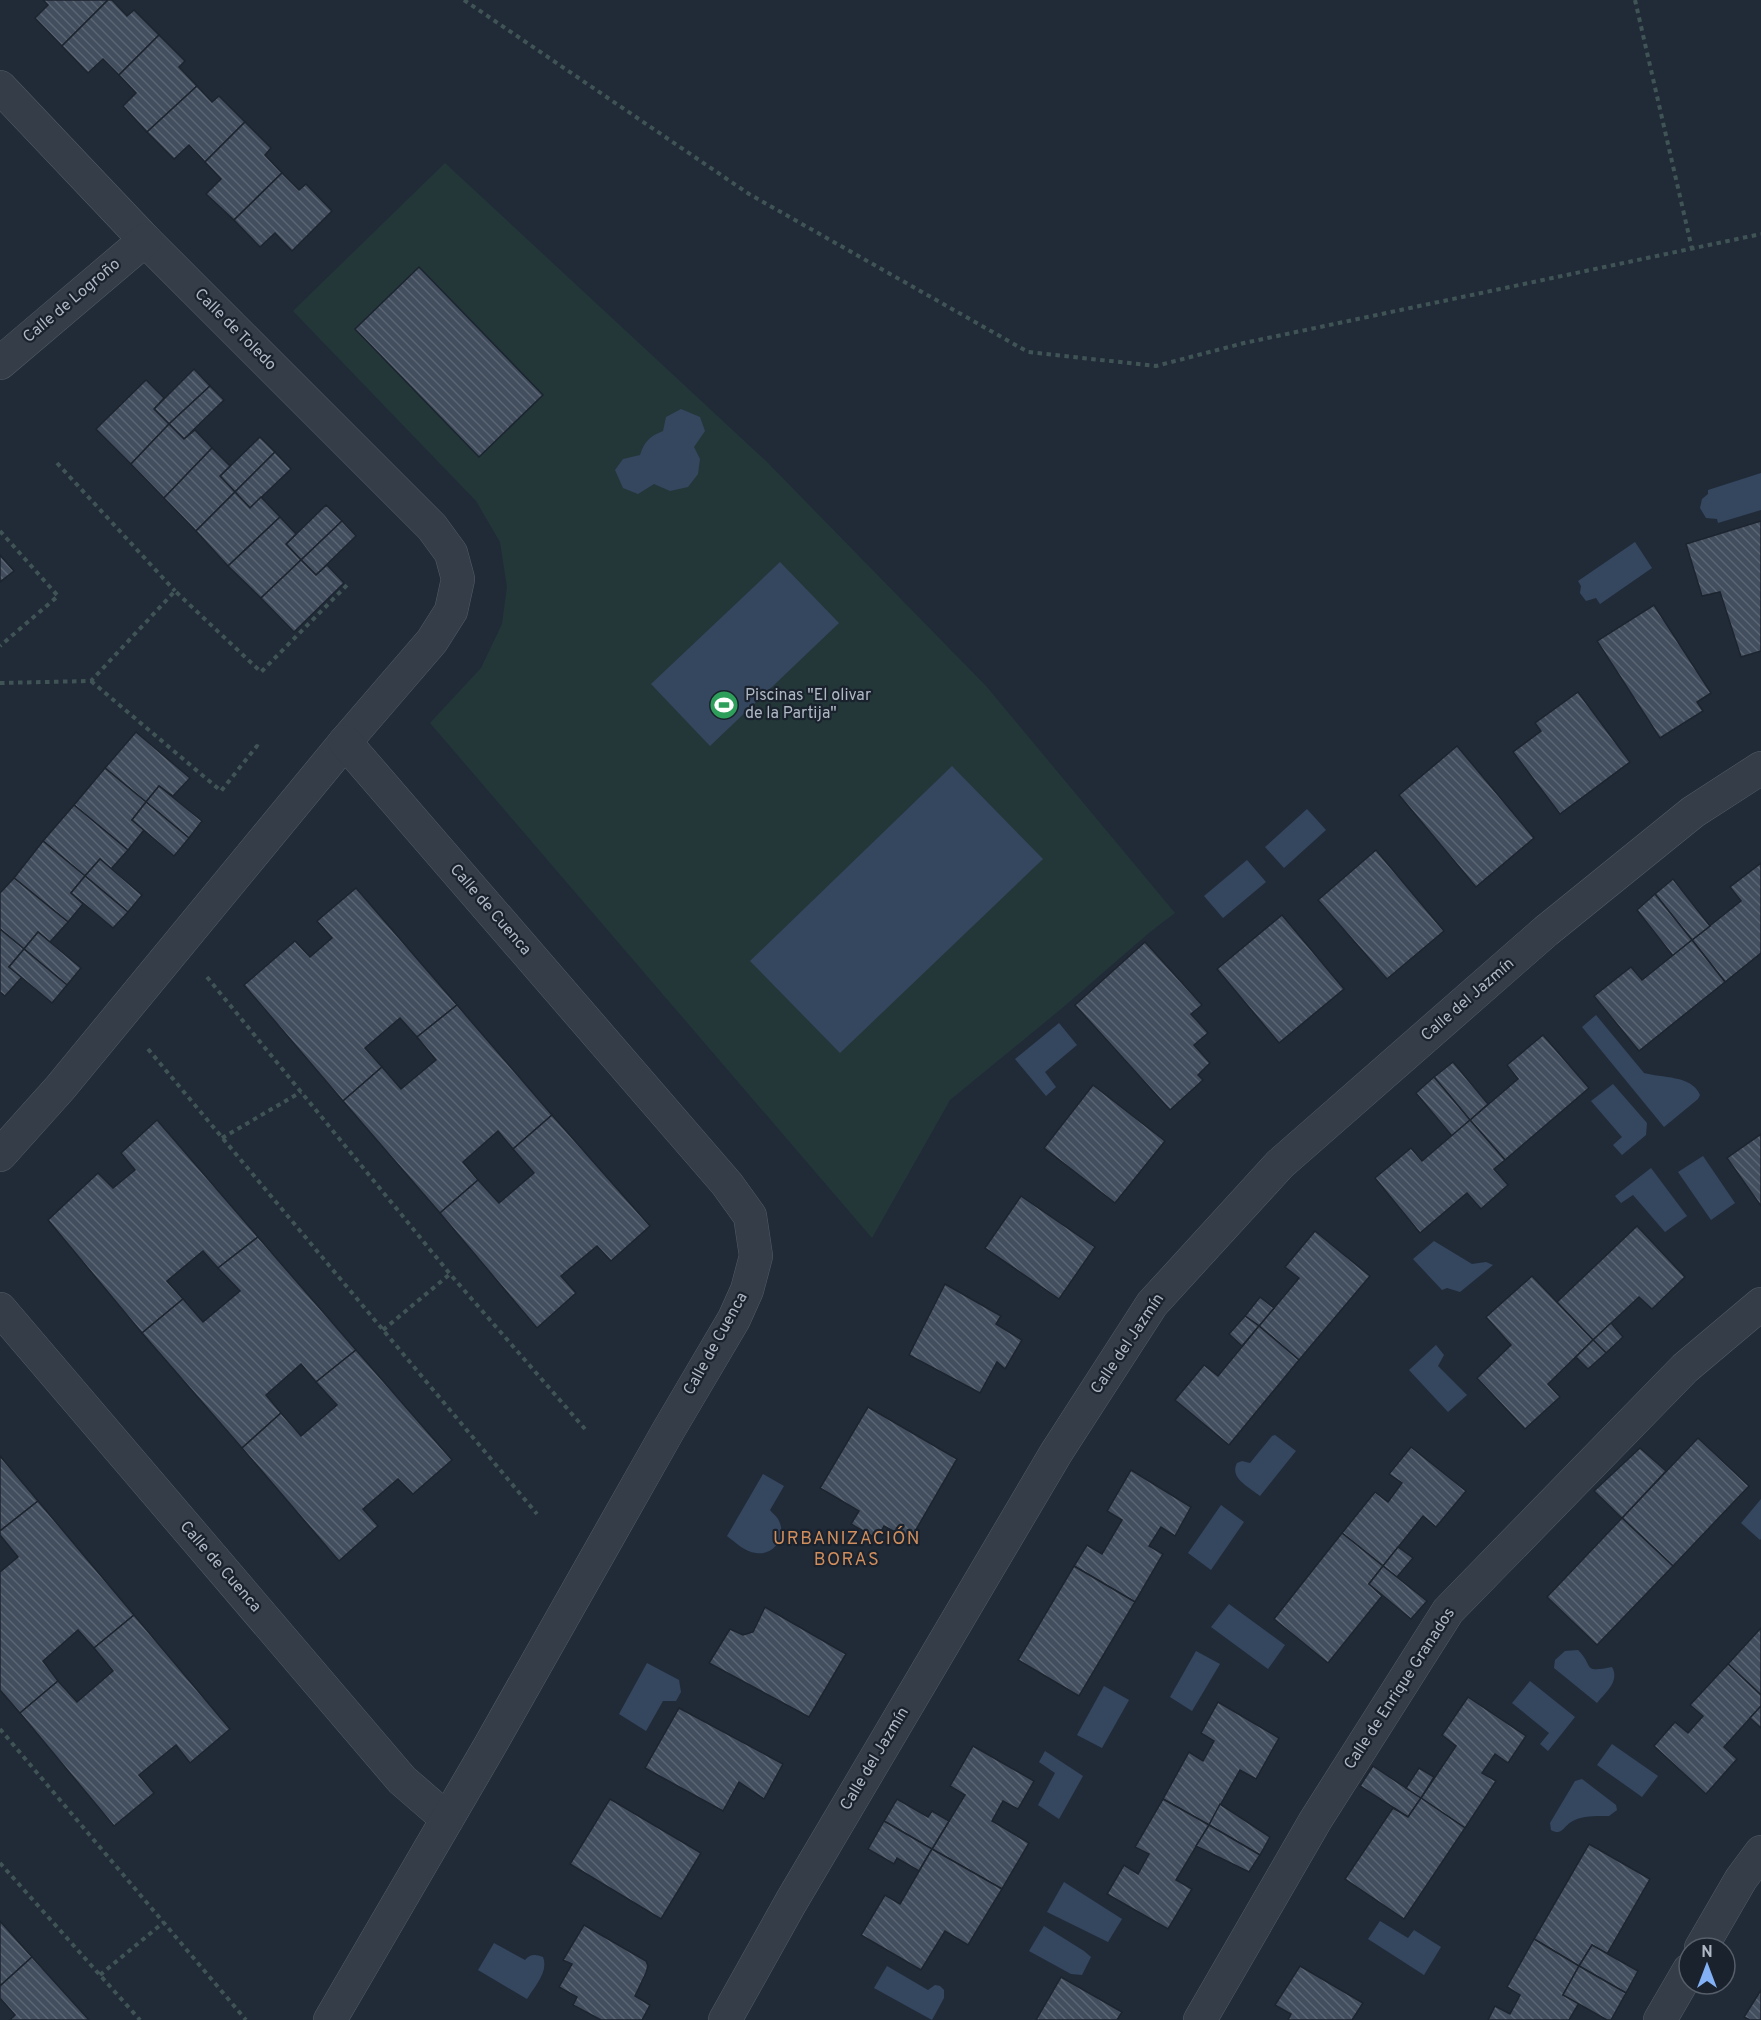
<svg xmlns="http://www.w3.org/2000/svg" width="1761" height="2020" font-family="Overpass,sans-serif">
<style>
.pitch{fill:#233739}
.water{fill:#35465f}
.building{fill:url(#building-back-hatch);stroke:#1c242f;stroke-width:1.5}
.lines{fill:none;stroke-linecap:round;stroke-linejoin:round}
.minor-casing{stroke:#525b66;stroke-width:34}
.path{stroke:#405456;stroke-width:4;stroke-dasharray:4.5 4.5;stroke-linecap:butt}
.minor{stroke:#343d48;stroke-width:33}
.labels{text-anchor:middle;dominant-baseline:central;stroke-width:4.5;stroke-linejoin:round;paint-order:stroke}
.street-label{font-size:16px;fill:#afb8c5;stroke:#1a222d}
.poi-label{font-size:16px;fill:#afb8c5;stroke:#1a222d;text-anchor:start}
.neighbourhood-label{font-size:18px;letter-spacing:1.5px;fill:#d18e5d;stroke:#1a222d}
</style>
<defs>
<pattern id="building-back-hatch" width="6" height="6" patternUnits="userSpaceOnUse" patternTransform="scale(1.5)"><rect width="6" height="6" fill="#424e5d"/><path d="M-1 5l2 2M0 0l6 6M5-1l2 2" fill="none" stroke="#5b6573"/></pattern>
</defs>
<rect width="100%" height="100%" fill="#212b38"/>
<polygon class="pitch" points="445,163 766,461 986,686 1175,913 1150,932 1061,1009 950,1100 872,1238 430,723 481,668 502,624 507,587 500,542 476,501 293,311"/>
<g class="water">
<path d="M681,409L700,417L705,431L694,447L700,459L698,474L688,487L670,491L654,484L638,494L623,488L615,470L623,459L640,455C644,442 650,436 663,431L666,417Z"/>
<polygon points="1761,473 1761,510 1718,523 1717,519 1706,518 1700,508 1702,499 1708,494 1708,490"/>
<polygon points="1635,542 1652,568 1600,604 1596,598 1586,601 1580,593 1581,586 1578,581"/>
<polygon points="780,562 839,623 710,746 651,684"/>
<polygon points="952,766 1043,859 840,1053 750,961"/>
<polygon points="1307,809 1326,830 1284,868 1265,847"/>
<polygon points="1247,860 1266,882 1223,918 1204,896"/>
<path d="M1596,1015L1644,1073C1661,1078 1692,1075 1700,1095L1698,1099L1664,1127L1582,1027Z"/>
<polygon points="1059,1023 1077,1045 1045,1072 1056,1087 1046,1096 1015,1059"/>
<polygon points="1613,1084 1647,1123 1646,1135 1622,1155 1613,1145 1622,1137 1591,1101"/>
<polygon points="1703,1156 1735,1203 1711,1220 1678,1172"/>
<polygon points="1651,1168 1687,1216 1665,1232 1633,1195 1621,1203 1615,1196"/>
<polygon points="1434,1241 1472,1264 1486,1262 1493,1265 1460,1292 1447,1288 1442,1290 1413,1259"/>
<polygon points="1436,1345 1444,1355 1438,1366 1467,1395 1448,1412 1409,1370"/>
<path d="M1275,1435L1296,1451L1260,1496C1249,1487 1229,1478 1237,1463L1242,1461L1250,1463L1272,1436Z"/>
<path d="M763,1474L784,1486L770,1510C773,1514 777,1516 779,1521C787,1537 774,1556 756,1553C745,1552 735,1542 727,1536Z"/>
<polygon points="1761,1499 1761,1539 1760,1540 1741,1523"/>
<polygon points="1221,1505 1244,1522 1211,1570 1188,1553"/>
<polygon points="1229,1604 1285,1645 1268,1669 1211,1627"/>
<path d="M1578,1650C1595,1667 1581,1673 1612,1667C1620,1681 1606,1692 1597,1703L1554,1668L1555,1660L1565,1651Z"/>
<polygon points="1196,1651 1220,1664 1192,1711 1170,1697"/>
<polygon points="647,1663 679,1680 681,1692 676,1701 663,1701 646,1731 619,1714"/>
<polygon points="1530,1681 1575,1717 1548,1751 1540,1744 1549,1733 1512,1703"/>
<polygon points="1104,1686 1129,1700 1102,1748 1077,1735"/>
<polygon points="1612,1744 1658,1776 1642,1797 1597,1765"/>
<polygon points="1045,1751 1083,1776 1059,1819 1038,1805 1055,1773 1039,1762"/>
<path d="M1582,1779L1616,1805L1617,1810L1609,1816C1597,1816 1582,1815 1571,1822C1563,1827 1562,1836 1551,1830L1550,1823L1575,1781Z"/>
<polygon points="1064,1882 1122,1919 1108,1942 1047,1912"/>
<polygon points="1380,1921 1408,1938 1414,1930 1441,1947 1424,1975 1368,1939"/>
<polygon points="1044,1926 1084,1951 1091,1957 1082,1975 1071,1974 1029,1951"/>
<path d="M494,1943L525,1960C530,1954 535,1954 543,1957C549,1972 534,1987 527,1999L478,1970Z"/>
<polygon points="887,1966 928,1990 935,1985 940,1986 944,1990 944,1998 932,2020 874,1988"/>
</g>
<g class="building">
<polygon points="43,0 108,0 62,46 35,18 48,5"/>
<polygon points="108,0 112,0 127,16 134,10 159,35 119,75 103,59 88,73 62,46"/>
<polygon points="159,35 185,61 179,67 197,86 147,132 123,106 136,93 119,75"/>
<polygon points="197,86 212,102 219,96 245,122 205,162 189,145 174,159 147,132"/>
<polygon points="245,122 271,148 265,155 282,173 234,220 206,194 221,179 205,162"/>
<polygon points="282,173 299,190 306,184 332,211 292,251 275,233 260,247 234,220"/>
<polygon points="419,267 543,395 479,457 355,329"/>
<polygon points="194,369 210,386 169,424 154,409"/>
<polygon points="146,380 164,398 154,409 169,424 131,464 96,429"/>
<polygon points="210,386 224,400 184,439 169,424"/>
<polygon points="169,424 184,439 195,430 212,448 164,498 131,464"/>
<polygon points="260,437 275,452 235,492 220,476"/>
<polygon points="212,448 230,466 220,476 235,492 196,531 164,498"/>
<polygon points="275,452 291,469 250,508 235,492"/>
<polygon points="235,492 250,508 261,497 280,517 228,566 196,531"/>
<polygon points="326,505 342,521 301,560 286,544"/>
<polygon points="280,517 296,534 286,544 301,560 261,598 228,566"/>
<polygon points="342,521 356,536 316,575 301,560"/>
<polygon points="1761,521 1761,651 1741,657 1720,592 1702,596 1686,544"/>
<polygon points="0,555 14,571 0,582"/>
<polygon points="301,560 316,575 327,565 344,583 294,632 261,598"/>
<polygon points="1654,605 1711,693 1697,702 1703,711 1660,738 1597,641"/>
<polygon points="1578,692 1630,762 1560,814 1513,752 1541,731 1535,723"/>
<polygon points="136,732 190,778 173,796 159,786 146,802 105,768"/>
<polygon points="1457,746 1534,838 1476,887 1399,795"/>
<polygon points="105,768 146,802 132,820 144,830 128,850 74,805"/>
<polygon points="159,786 202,821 189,838 146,802"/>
<polygon points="146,802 189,838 174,856 132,820"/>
<polygon points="74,805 128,850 111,869 100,859 85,876 43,841"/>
<polygon points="43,841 85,876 71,893 83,904 68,922 14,878"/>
<polygon points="1376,850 1444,931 1387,979 1318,900"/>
<polygon points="100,859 142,895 128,912 85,876"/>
<polygon points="1761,863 1761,953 1725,982 1692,940 1741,901 1730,887"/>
<polygon points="85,876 128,912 113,928 71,893"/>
<polygon points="14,878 68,922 50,942 38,932 24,949 0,929 0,893"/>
<polygon points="1673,879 1710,926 1692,940 1655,894"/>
<polygon points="356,888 457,1005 417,1037 400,1018 365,1048 382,1067 343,1101 244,985 295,941 310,957 332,938 317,921"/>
<polygon points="1655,894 1692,940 1673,956 1637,910"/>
<polygon points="1282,915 1344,989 1279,1043 1217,969"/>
<polygon points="0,929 24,949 9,967 22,977 5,996 0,992"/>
<polygon points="38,932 81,968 67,985 24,949"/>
<polygon points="1692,940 1725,982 1639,1051 1594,996 1631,967 1642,980"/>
<polygon points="1145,942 1202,1005 1191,1014 1208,1033 1194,1045 1210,1063 1198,1075 1203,1080 1170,1110 1075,1005"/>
<polygon points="24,949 67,985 52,1003 9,967"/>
<polygon points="457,1005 552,1115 513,1149 498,1131 463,1162 478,1180 440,1213 343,1101 382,1067 401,1089 436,1060 417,1037"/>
<polygon points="1543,1035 1589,1088 1505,1160 1470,1120 1518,1079 1507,1065"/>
<polygon points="1453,1062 1488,1104 1470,1120 1434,1077"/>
<polygon points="1434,1077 1470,1120 1452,1136 1416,1093"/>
<polygon points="1093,1085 1165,1141 1115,1203 1044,1148"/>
<polygon points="552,1115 650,1226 611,1261 597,1246 561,1276 576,1293 537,1328 440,1213 478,1180 499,1203 534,1173 513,1149"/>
<polygon points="157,1120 258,1237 218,1268 203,1251 167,1281 183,1299 142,1333 48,1220 98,1173 113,1188 135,1170 121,1153"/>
<polygon points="1470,1120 1505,1160 1494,1169 1508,1185 1481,1209 1467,1193 1420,1233 1375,1178 1411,1148 1422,1161"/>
<polygon points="1761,1134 1761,1206 1727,1158"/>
<polygon points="1021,1196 1095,1247 1059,1299 985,1248"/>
<polygon points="1637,1226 1685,1277 1652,1309 1639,1297 1593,1340 1557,1302"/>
<polygon points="1315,1231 1370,1276 1299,1360 1259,1326 1299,1278 1285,1267"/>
<polygon points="258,1237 356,1350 316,1382 301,1364 266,1395 281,1413 242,1448 142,1333 183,1299 203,1322 240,1291 218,1268"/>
<polygon points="1532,1276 1593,1340 1548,1384 1560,1397 1525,1429 1477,1378 1511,1345 1486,1317"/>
<polygon points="945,1284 1001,1316 996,1324 1022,1340 1005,1369 997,1362 980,1393 909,1355"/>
<polygon points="1260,1297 1274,1308 1259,1326 1245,1316"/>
<polygon points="1245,1316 1259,1326 1242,1346 1229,1334"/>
<polygon points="1611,1323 1623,1337 1606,1353 1593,1340"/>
<polygon points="1259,1326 1299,1360 1229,1445 1175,1400 1204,1365 1218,1376"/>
<polygon points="1593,1340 1606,1353 1588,1369 1576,1357"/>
<polygon points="356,1350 452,1460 413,1494 398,1479 363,1509 378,1526 339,1561 242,1448 281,1413 301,1436 337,1405 316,1382"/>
<polygon points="868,1407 957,1459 910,1540 884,1526 877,1539 851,1524 859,1511 820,1488"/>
<polygon points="1698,1438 1749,1486 1673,1566 1622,1518"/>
<polygon points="1411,1447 1466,1491 1436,1527 1423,1516 1383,1566 1342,1533 1375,1492 1388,1502 1402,1483 1389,1474"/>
<polygon points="1640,1448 1666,1471 1622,1518 1594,1491"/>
<polygon points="0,1456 38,1501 0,1531"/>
<polygon points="1131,1470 1191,1507 1175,1536 1161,1527 1149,1546 1163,1554 1135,1602 1074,1566 1087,1545 1102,1554 1122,1520 1107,1511"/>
<polygon points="38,1501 134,1615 94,1648 78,1630 43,1661 58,1681 20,1713 0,1690 0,1572 18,1557 0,1535 0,1531"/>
<polygon points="1622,1518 1673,1566 1597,1645 1547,1597"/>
<polygon points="1342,1533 1383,1566 1369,1584 1382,1596 1328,1663 1274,1619"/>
<polygon points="1398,1547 1413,1558 1397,1577 1383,1566"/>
<polygon points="1074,1566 1135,1602 1079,1696 1018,1660"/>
<polygon points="1383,1566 1427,1601 1411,1619 1369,1584"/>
<polygon points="765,1607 846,1654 809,1717 709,1663 730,1629 743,1635 753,1632"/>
<polygon points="134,1615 230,1729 190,1763 176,1745 139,1775 154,1793 114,1826 20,1713 58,1681 77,1702 113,1671 94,1648"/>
<polygon points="1761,1628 1761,1695 1728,1664"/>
<polygon points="1728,1664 1761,1695 1761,1706 1724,1747 1737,1759 1706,1794 1654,1746 1675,1722 1688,1733 1703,1716 1690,1705"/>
<polygon points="1468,1697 1526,1736 1508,1763 1495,1754 1482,1773 1496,1781 1465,1828 1421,1798 1456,1746 1442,1735"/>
<polygon points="1218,1702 1279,1738 1256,1779 1240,1770 1209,1825 1163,1799 1189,1752 1203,1761 1214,1741 1201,1733"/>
<polygon points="1761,1706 1761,1728 1750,1718"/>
<polygon points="679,1708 783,1764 764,1799 739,1782 723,1811 645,1768"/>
<polygon points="973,1746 1034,1781 1018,1809 1003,1801 992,1821 1029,1843 1002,1889 932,1849 965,1795 950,1786"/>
<polygon points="1373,1766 1421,1798 1408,1817 1360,1786"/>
<polygon points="1419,1768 1434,1777 1421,1798 1406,1788"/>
<polygon points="1421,1798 1465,1828 1404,1919 1345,1879 1393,1808 1408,1817"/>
<polygon points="610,1799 701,1853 661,1919 570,1864"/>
<polygon points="897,1799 928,1817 932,1811 949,1821 932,1849 884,1821"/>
<polygon points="1163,1799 1209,1825 1176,1880 1192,1889 1168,1929 1107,1894 1124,1865 1138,1874 1149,1854 1135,1847"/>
<polygon points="1220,1804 1270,1837 1260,1855 1209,1825"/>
<polygon points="884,1821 932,1849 919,1871 897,1858 894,1864 868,1849"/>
<polygon points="1209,1825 1260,1855 1249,1872 1196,1846"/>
<polygon points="1589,1844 1650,1879 1607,1954 1592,1945 1579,1966 1534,1939"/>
<polygon points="932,1849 1002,1889 968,1945 945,1931 921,1970 861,1935 885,1895 900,1904"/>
<polygon points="0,1921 32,1957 0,1986"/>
<polygon points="584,1925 646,1961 648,1966 646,1973 635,1996 650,2005 642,2020 601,2020 573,2005 577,1997 559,1987 572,1964 563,1960"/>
<polygon points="1534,1939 1579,1966 1563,1995 1579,2003 1569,2020 1488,2020 1495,2006 1510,2014 1520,1995 1507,1987"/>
<polygon points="1592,1945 1638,1971 1626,1993 1579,1966"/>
<polygon points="32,1957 89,2020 10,2020 15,2015 0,1998 0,1986"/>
<polygon points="1300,1966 1363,2003 1352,2020 1288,2020 1291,2014 1275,2005"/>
<polygon points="1579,1966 1626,1993 1611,2020 1607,2020 1563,1995"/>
<polygon points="1061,1977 1122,2012 1117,2020 1036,2020"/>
<polygon points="1761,1990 1761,2020 1750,2020 1744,2017"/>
</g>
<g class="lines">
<g class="minor-casing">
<g id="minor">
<polyline points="0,87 145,240 432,527 451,553 458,579 451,611 432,641 345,742 60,1088 0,1155"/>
<polyline points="0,363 145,240"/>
<polyline points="0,1309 402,1780 447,1819"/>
<polyline points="1701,1948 1741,1879 1761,1852"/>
<polyline points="330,2020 488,1749 668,1431 734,1319 747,1290 756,1256 750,1216 727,1184 345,742"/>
<polyline points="725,2020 791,1902 1056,1453 1152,1304 1280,1164 1546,931 1693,812 1761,768"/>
<polyline points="1200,2020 1315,1821 1448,1611 1685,1368 1761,1304"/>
<polyline points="1660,2020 1689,1970"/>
</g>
</g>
<g class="path">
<polyline points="464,0 749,194 1028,352 1156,366 1244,343 1761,234"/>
<polyline points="1635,0 1692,249"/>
<polyline points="57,463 175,591"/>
<polyline points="0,531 58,596 0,646"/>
<polyline points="91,681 221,791 257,746 261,750"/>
<polyline points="0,683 91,681 175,591 261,672 349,583"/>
<polyline points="207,977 450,1274 585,1429"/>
<polyline points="148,1049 537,1514"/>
<polyline points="222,1138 301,1092"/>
<polyline points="383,1330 450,1274"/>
<polyline points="0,1729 246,2020"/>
<polyline points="0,1863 140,2020"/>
<polyline points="100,1975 164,1922"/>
</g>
<use href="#minor" class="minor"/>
</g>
<defs>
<g id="stadium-disc" transform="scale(1.5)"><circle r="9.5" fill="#2e9e5b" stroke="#1a222d"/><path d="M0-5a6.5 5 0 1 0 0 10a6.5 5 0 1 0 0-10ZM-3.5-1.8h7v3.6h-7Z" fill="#fff"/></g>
</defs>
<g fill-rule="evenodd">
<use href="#stadium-disc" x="724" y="705"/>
</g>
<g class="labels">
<g class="street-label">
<text transform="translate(72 301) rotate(-40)">Calle de Logroño</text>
<text transform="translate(235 330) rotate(45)">Calle de Toledo</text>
<text transform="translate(490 910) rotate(49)">Calle de Cuenca</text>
<text transform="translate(1468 1000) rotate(-41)">Calle del Jazmín</text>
<text transform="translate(716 1344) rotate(-61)">Calle de Cuenca</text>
<text transform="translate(1128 1344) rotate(-56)">Calle del Jazmín</text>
<text transform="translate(220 1567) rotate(49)">Calle de Cuenca</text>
<text transform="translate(1400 1689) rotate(-57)">Calle de Enrique Granados</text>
<text transform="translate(875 1759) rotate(-59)">Calle del Jazmín</text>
</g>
<g class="poi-label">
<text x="745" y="696">Piscinas "El olivar<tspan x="745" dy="18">de la Partija"</tspan></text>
</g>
<g class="neighbourhood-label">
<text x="847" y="1539">URBANIZACIÓN<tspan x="847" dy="21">BORAS</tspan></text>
</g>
</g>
<g transform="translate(1707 1966)"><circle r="28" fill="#1a222d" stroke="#565e6a" stroke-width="1.5"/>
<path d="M0-4.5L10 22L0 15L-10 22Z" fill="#83b1f6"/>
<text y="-9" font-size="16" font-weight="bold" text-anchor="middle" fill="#afb8c5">N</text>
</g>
</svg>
